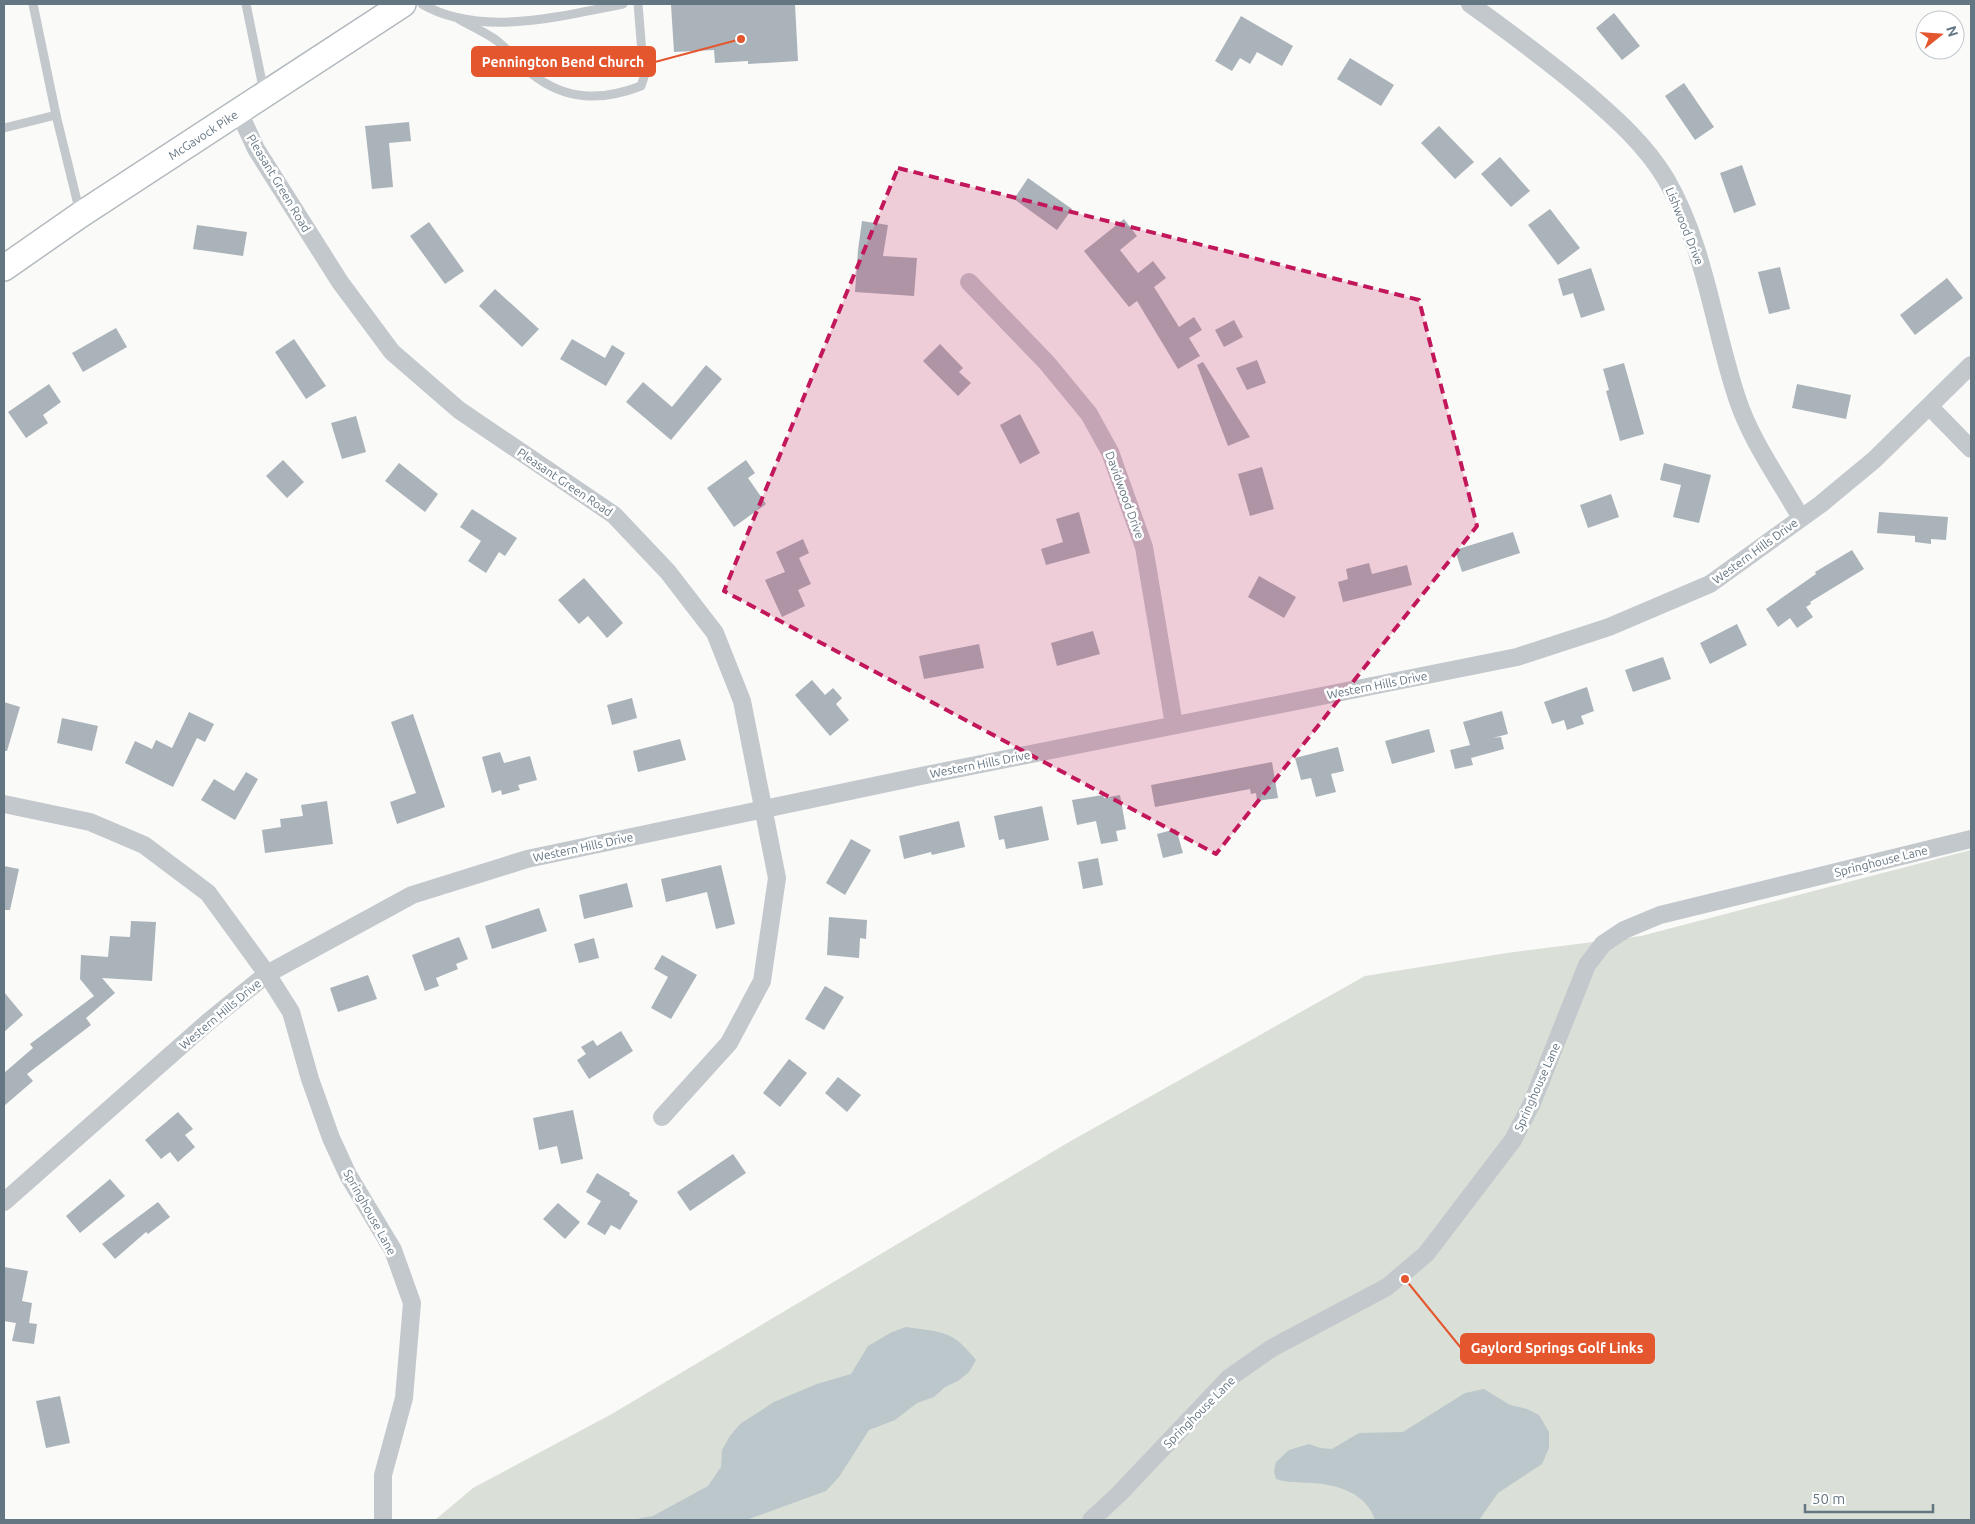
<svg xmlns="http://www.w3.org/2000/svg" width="1975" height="1524" font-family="Ubuntu,sans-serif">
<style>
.green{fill:#dadfd7}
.water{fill:#bbc7cb}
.building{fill:#aab3b9}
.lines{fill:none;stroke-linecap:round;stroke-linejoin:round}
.secondary-casing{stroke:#b3babf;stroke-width:28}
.lane{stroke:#c3c8cc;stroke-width:9}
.street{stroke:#c3c8cc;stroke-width:18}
.secondary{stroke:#fff;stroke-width:25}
.marked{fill:#c2185b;fill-opacity:0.2;stroke:#c2185b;stroke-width:4;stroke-dasharray:10 6;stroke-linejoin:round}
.labels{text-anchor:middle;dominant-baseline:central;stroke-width:5;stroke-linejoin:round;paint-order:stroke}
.street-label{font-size:12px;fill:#657683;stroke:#fff}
.leader{fill:none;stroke:#e4572e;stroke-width:2}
.callout-dot{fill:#e4572e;stroke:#fff;stroke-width:2}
.callout{fill:#e4572e;stroke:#e4572e;stroke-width:2}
.callout-label{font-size:14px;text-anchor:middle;font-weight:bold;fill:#fff}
</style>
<rect width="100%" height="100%" fill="#fafaf8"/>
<polygon class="green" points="1971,850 1971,1520 435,1520 473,1488 610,1415 1069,1142 1365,976 1507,953 1641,936"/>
<g class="water">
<path d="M906,1327C944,1333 951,1329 976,1360L969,1372L958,1381L945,1387L934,1397L917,1403L895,1420L869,1430L839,1477L826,1491L746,1520H611L637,1519L653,1516L708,1486L721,1467L722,1450L730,1436L740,1424L774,1402L817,1384L851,1374L868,1346L892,1332Z"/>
<path d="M1484,1389L1510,1405L1527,1409L1539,1415L1549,1432V1448L1542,1464L1498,1493L1479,1520H1375C1367,1493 1336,1484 1311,1483C1298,1482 1288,1483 1276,1479L1274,1471L1276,1462L1289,1450L1309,1444L1320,1448L1332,1449L1359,1433L1403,1432L1465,1393Z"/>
</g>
<g class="building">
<polygon points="689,4 795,4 798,61 748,64 748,61 715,63 714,50 674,52 671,5"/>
<polygon points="1614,13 1640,46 1622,60 1596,28"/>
<polygon points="1241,16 1293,46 1282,66 1257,52 1250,64 1240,58 1232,71 1215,61"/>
<polygon points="1350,58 1394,85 1381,106 1337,79"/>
<polygon points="1684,83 1714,127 1695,140 1665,96"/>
<polygon points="409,122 411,141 389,143 393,187 372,189 365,126"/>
<polygon points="1439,126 1474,162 1455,179 1421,143"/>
<polygon points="1500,157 1530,191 1511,207 1481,174"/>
<polygon points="1742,165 1756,205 1734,213 1720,173"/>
<polygon points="1028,178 1072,209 1057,230 1014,199"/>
<polygon points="1550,209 1580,248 1558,265 1528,225"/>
<polygon points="1124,219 1137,236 1120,250 1138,273 1153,261 1166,278 1154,287 1179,327 1194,317 1202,330 1189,338 1200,356 1178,369 1137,301 1129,307 1084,251"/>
<polygon points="862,221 888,225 883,256 917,258 914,296 855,292 858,250"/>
<polygon points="429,222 464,271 445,284 410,236"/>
<polygon points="197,225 247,232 243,256 193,249"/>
<polygon points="1780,267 1790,309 1769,314 1758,272"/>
<polygon points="1591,268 1605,310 1581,318 1573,293 1563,296 1558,279"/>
<polygon points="1947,278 1963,298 1915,335 1900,315"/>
<polygon points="495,289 539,329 522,347 479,306"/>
<polygon points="1234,320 1243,337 1224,347 1215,330"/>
<polygon points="116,328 127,347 83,372 72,353"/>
<polygon points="294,339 326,386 306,399 275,352"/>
<polygon points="572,339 605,358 612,345 625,353 606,386 560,359"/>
<polygon points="940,344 963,368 959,372 971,383 958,396 923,361"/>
<polygon points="1257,360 1266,383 1247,390 1236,368"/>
<polygon points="1203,362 1250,437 1228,446 1197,365"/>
<polygon points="1624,363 1644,434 1620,441 1606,391 1609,390 1603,369"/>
<polygon points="706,365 722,379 671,440 626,402 643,382 672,407"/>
<polygon points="49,384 61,402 43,415 48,423 26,438 8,412"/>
<polygon points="1797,384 1851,395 1846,419 1792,408"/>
<polygon points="1020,414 1040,453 1020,464 1000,425"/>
<polygon points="356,416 366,452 342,459 331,423"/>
<polygon points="283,460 304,482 287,498 266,476"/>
<polygon points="746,460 755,473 748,478 766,504 734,527 707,488"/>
<polygon points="399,463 438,494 425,512 385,481"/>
<polygon points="1664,463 1711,475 1699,523 1673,517 1681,485 1660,480"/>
<polygon points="1262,467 1274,509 1250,516 1238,474"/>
<polygon points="1611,494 1619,517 1588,528 1580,505"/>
<polygon points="472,509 517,538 505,556 499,552 486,573 468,561 481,541 460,527"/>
<polygon points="1079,512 1090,553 1046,565 1041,549 1063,542 1056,519"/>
<polygon points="1879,512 1948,517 1946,540 1931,539 1931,544 1915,542 1915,536 1877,533"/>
<polygon points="1513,532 1520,553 1462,572 1455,550"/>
<polygon points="803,539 809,553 799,558 811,584 798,590 805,606 782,617 765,580 785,572 776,552"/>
<polygon points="1852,550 1864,569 1810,602 1811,604 1806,607 1813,617 1797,628 1790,618 1778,627 1766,609 1816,574 1815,572"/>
<polygon points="1369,563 1372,574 1407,565 1412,585 1343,602 1338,582 1348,579 1346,569"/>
<polygon points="1259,576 1296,597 1284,618 1248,597"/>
<polygon points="584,578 623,623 607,638 588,616 579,624 558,600"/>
<polygon points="1737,624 1747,645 1710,664 1700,643"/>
<polygon points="1093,631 1100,654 1057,666 1051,643"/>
<polygon points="979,644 984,668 924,679 919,656"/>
<polygon points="1663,657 1671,679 1633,692 1625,670"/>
<polygon points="812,680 825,695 833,688 842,698 836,704 849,720 830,736 795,695"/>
<polygon points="1587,687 1594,711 1581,716 1584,724 1567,730 1564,720 1552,724 1544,702"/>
<polygon points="632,698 637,718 612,725 607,705"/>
<polygon points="4,702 20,707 7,751 4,751"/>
<polygon points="1502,711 1508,734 1493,738 1501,737 1504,749 1471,758 1473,765 1455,769 1450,750 1470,745 1463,722"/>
<polygon points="189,712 214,724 205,742 197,738 173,787 125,763 135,741 152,749 156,740 172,748"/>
<polygon points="413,714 445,807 397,824 390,802 416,793 391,722"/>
<polygon points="62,718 98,726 92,751 57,743"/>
<polygon points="1429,729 1435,752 1392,764 1385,741"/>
<polygon points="680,739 686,760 638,772 633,751"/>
<polygon points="1338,747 1344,771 1331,774 1336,792 1316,797 1311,778 1301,780 1295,758"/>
<polygon points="500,752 504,763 530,756 537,780 518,785 520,790 502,795 501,790 492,793 482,757"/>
<polygon points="1272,762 1278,798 1257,801 1256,793 1251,794 1250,789 1155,807 1151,785"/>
<polygon points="246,772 258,779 235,820 201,800 214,779 234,791"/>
<polygon points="1103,795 1104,798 1120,795 1126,829 1116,831 1118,841 1101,844 1096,821 1077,825 1072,800"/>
<polygon points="327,801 333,844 265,853 262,830 281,827 280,819 303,816 301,805"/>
<polygon points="1042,806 1049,840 1006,849 1004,839 999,840 994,816"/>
<polygon points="959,821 965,847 932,855 931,852 904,859 899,836"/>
<polygon points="1176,829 1183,853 1163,858 1157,834"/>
<polygon points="851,839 871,850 845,895 826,883"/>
<polygon points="1098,858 1103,885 1083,889 1078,862"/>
<polygon points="721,865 735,924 716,929 707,892 666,902 661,879"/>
<polygon points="4,866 19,869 10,910 4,910"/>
<polygon points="627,883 633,907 584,919 579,895"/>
<polygon points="539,908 547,931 492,949 485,926"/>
<polygon points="829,917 867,920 866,939 860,938 859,958 827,955"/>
<polygon points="131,921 156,922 152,981 102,978 115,993 86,1018 91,1025 27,1074 33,1081 4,1106 4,1073 33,1048 30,1044 94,996 80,979 81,955 108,957 110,936 130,937"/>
<polygon points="459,937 468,959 456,964 458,969 436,978 439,986 425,991 412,955"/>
<polygon points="594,938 599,958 579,963 574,944"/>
<polygon points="662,955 697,975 671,1019 651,1008 668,977 654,969"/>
<polygon points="368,975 377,999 338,1012 330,988"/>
<polygon points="825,986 844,997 824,1030 805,1019"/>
<polygon points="4,992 23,1015 4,1032"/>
<polygon points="621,1031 633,1051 589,1079 577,1060 586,1054 581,1047 593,1040 597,1046"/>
<polygon points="789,1059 807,1073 780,1107 763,1093"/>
<polygon points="838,1077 861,1095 847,1112 825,1093"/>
<polygon points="573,1110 583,1159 561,1164 557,1146 539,1150 533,1118"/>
<polygon points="178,1112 193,1129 185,1135 195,1147 178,1162 170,1152 161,1159 145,1140"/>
<polygon points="733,1154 746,1173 690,1211 677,1192"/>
<polygon points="597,1173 630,1193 629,1195 638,1201 620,1230 611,1225 605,1235 587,1224 601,1201 586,1192"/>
<polygon points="110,1179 125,1196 80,1233 66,1216"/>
<polygon points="158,1202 170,1217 148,1234 146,1232 115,1259 102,1244"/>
<polygon points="558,1203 580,1222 565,1239 543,1219"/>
<polygon points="4,1267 28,1271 22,1301 32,1303 29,1323 37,1324 34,1344 12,1341 16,1323 4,1321"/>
<polygon points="60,1396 70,1443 46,1448 36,1401"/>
</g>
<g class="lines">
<g class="secondary-casing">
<polyline id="secondary" points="4,268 80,215 403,4"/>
</g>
<g class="lane">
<polyline points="33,4 56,115"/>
<polyline points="246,4 264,92"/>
<path d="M422,4C480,38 561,16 623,4"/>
<path d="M459,19C471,26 485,32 496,40C509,50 519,64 532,74C566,101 602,101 641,86L644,77L638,4"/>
<polyline points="4,128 56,115 80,213"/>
</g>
<g class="street">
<path d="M1470,4C1509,32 1547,60 1584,91C1614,117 1645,144 1666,179C1705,246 1713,326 1737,398C1751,441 1779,479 1801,518"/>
<polyline points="239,112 256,149 340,282 392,352 459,410 614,515 668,572 715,633 742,701 777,878 762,981 729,1043 662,1117"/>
<polyline points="969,282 1047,363 1089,414 1110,452 1144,547 1174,725"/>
<polyline points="1930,407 1971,449"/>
<polyline points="4,804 90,822 144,845 208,893 267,974 291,1012 310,1079 331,1138 348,1175 393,1250 412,1303 404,1398 383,1475 383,1520"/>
<polyline points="4,1202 208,1022 267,974 412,895 527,859 921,776 1517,657 1609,627 1710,584 1821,504 1845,484 1874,460 1971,365"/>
<polyline points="1091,1520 1119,1494 1229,1378 1272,1348 1387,1287 1426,1254 1513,1140 1532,1103 1587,965 1603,944 1624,930 1660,915 1971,839"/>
</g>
<use href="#secondary" class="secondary"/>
</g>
<path class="marked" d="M898,168L1419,300L1477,526L1216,854L724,591Z"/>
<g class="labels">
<g class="street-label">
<text transform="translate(203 135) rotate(-33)">McGavock Pike</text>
<text transform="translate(279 183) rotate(59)">Pleasant Green Road</text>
<text transform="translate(1685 226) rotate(68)">Lishwood Drive</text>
<text transform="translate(565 482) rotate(34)">Pleasant Green Road</text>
<text transform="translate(1125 495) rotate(70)">Davidwood Drive</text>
<text transform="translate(1755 551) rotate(-36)">Western Hills Drive</text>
<text transform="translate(1377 685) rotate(-11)">Western Hills Drive</text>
<text transform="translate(980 764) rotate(-11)">Western Hills Drive</text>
<text transform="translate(583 847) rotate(-12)">Western Hills Drive</text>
<text transform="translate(1881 861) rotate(-14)">Springhouse Lane</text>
<text transform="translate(220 1014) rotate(-40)">Western Hills Drive</text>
<text transform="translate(1537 1087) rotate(-66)">Springhouse Lane</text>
<text transform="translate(370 1212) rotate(61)">Springhouse Lane</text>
<text transform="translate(1199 1412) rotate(-45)">Springhouse Lane</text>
</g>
</g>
<path class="leader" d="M741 39L655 62M1405 1279L1461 1348"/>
<g class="callout-dot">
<circle cx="741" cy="39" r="5"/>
<circle cx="1405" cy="1279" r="5"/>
</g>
<g class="callout">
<rect x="472" y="47" width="183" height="29" rx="5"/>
<rect x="1461" y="1334" width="193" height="29" rx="5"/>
</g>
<g class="callout-label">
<text x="563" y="67">Pennington Bend Church</text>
<text x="1557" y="1353">Gaylord Springs Golf Links</text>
</g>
<rect width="1975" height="1524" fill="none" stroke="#657683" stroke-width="10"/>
<g transform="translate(1940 35) rotate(73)"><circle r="24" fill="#ffffff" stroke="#c1c8cd"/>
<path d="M0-4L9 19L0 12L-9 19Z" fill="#e4572e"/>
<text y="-8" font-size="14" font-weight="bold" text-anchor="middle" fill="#657683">N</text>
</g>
<path d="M1805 1504v8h128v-8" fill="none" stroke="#657683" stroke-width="2.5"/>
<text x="1812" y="1504" font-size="15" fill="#657683" stroke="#ffffff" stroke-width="4" paint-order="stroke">50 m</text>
</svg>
